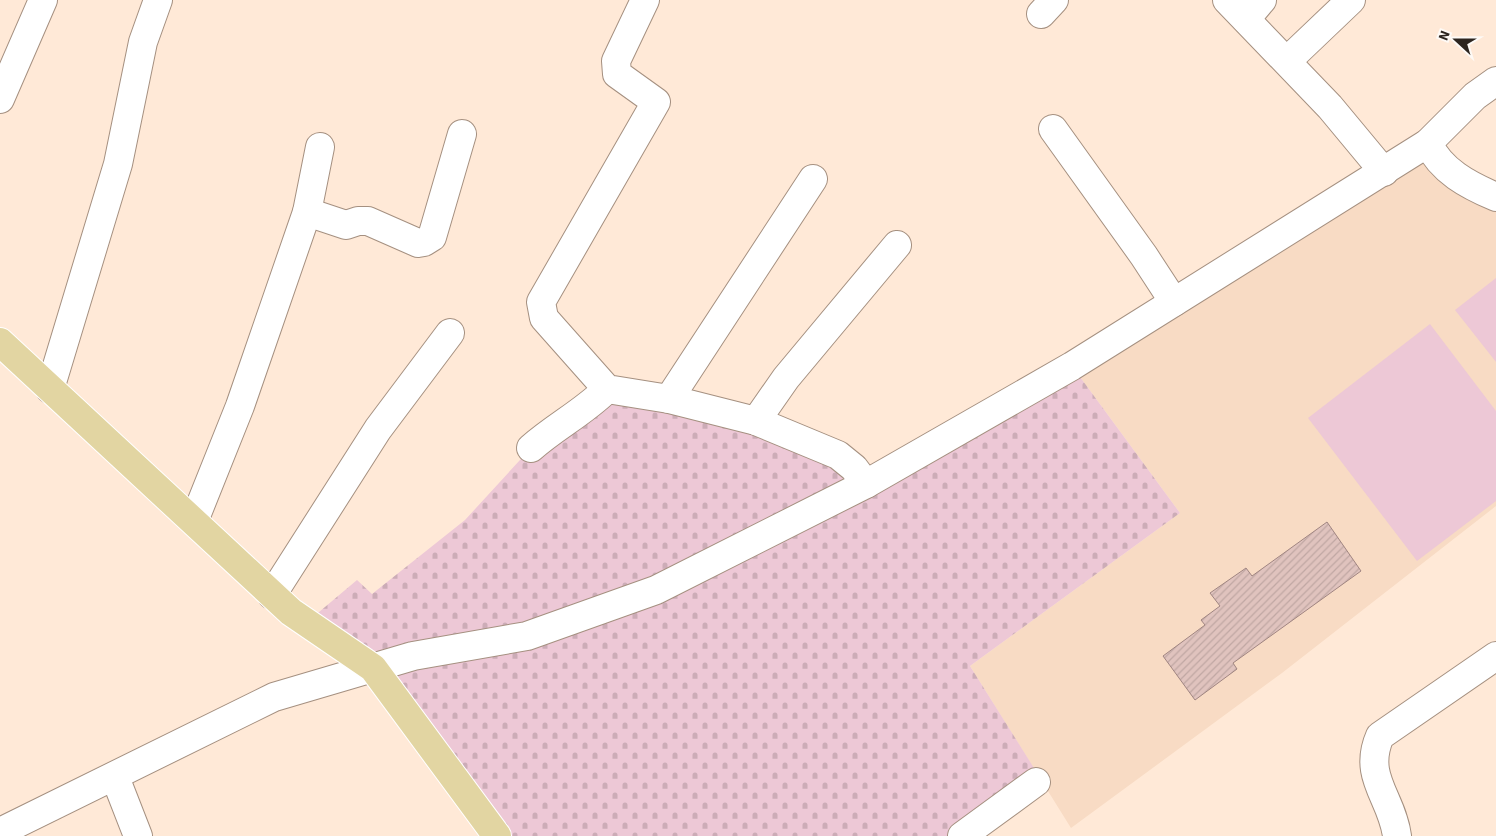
<svg xmlns="http://www.w3.org/2000/svg" width="1496" height="836" font-family="'Source Sans 3',sans-serif">
<style>
.built{fill:#f8dbc4}
.green{fill:#edc8d6}
.cemetery{fill:url(#cemetery-stones)}
.building{fill:url(#building-hatch);stroke:#a08581}
.lines{fill:none;stroke-linecap:round;stroke-linejoin:round}
.minor-casing{stroke:#a59080;stroke-width:30}
.major-casing{stroke:#fff;stroke-width:30}
.minor{stroke:#fff;stroke-width:28}
.major{stroke:#e2d5a2;stroke-width:28}
</style>
<defs>
<pattern id="cemetery-stones" width="16" height="16" patternUnits="userSpaceOnUse" patternTransform="scale(1.25)"><rect width="16" height="16" fill="#edc8d6"/><path d="M2 7V4a2 2 0 0 1 4 0v3zM10 15v-3a2 2 0 0 1 4 0v3z" fill="#ccacb7"/></pattern>
<pattern id="building-hatch" width="6" height="6" patternUnits="userSpaceOnUse" patternTransform="scale(1.25)"><rect width="6" height="6" fill="#e0c3be"/><path d="M-1 1l2-2M0 6l6-6M5 7l2-2" fill="none" stroke="#c0a7a3"/></pattern>
</defs>
<rect width="100%" height="100%" fill="#ffe9d7"/>
<polygon class="built" points="1428,143 1496,197 1496,506 1282,673 1071,828 970,666 1180,513 1072,366"/>
<g class="green">
<polygon points="1496,278 1496,362 1455,310"/>
<polygon points="1430,324 1496,411 1496,501 1417,561 1308,418"/>
</g>
<polygon class="cemetery" points="1072,366 1180,513 970,666 1039,776 958,836 497,836 373,668 306,623 357,580 372,594 465,520 531,448 607,389 727,413 867,483"/>
<polygon class="building" points="1327,522 1361,571 1233,663 1237,669 1195,700 1163,656 1205,625 1201,620 1220,606 1210,593 1246,568 1252,576"/>
<g class="lines">
<g class="minor-casing">
<g id="minor">
<polyline points="645,0 616,61 617,74 656,102 541,302 544,318 607,389 669,399 756,421 838,455 854,468 866,484"/>
<polyline points="1227,0 1330,107 1384,172"/>
<polyline points="1041,14 1054,0"/>
<polyline points="1246,19 1262,0"/>
<polyline points="1287,61 1351,0"/>
<polyline points="0,99 43,0"/>
<polyline points="1053,129 1144,256 1174,302"/>
<path d="M1428,143C1441,171 1468,185 1496,197"/>
<polyline points="307,212 346,225 358,221 368,221 418,243 424,242 432,237 462,134"/>
<polyline points="50,389 118,164 143,42 158,0"/>
<polyline points="669,399 813,179"/>
<polyline points="756,421 786,378 897,245"/>
<path d="M531,448C556,426 584,412 607,389"/>
<polyline points="194,521 240,406 307,212 320,147"/>
<polyline points="272,595 378,429 450,333"/>
<polyline points="115,777 138,836"/>
<polyline points="0,832 274,697 413,656 527,636 656,590 866,484 1072,366 1428,143 1475,96 1496,81"/>
<polyline points="962,836 1036,782"/>
<path d="M1397,836C1392,797 1362,777 1380,736L1496,656"/>
</g>
</g>
<g class="major-casing">
<polyline id="major" points="0,342 291,612 373,668 497,836"/>
</g>
<use href="#minor" class="minor"/>
<use href="#major" class="major"/>
</g>
<g transform="translate(1456 40) rotate(291)" stroke="#fefaf6" stroke-width="4" paint-order="stroke">
<path d="M0-4L9 19L0 12L-9 19Z" fill="#2d251f"/>
<text y="-8" font-size="14" font-weight="bold" text-anchor="middle" fill="#2d251f">N</text>
</g>
</svg>
